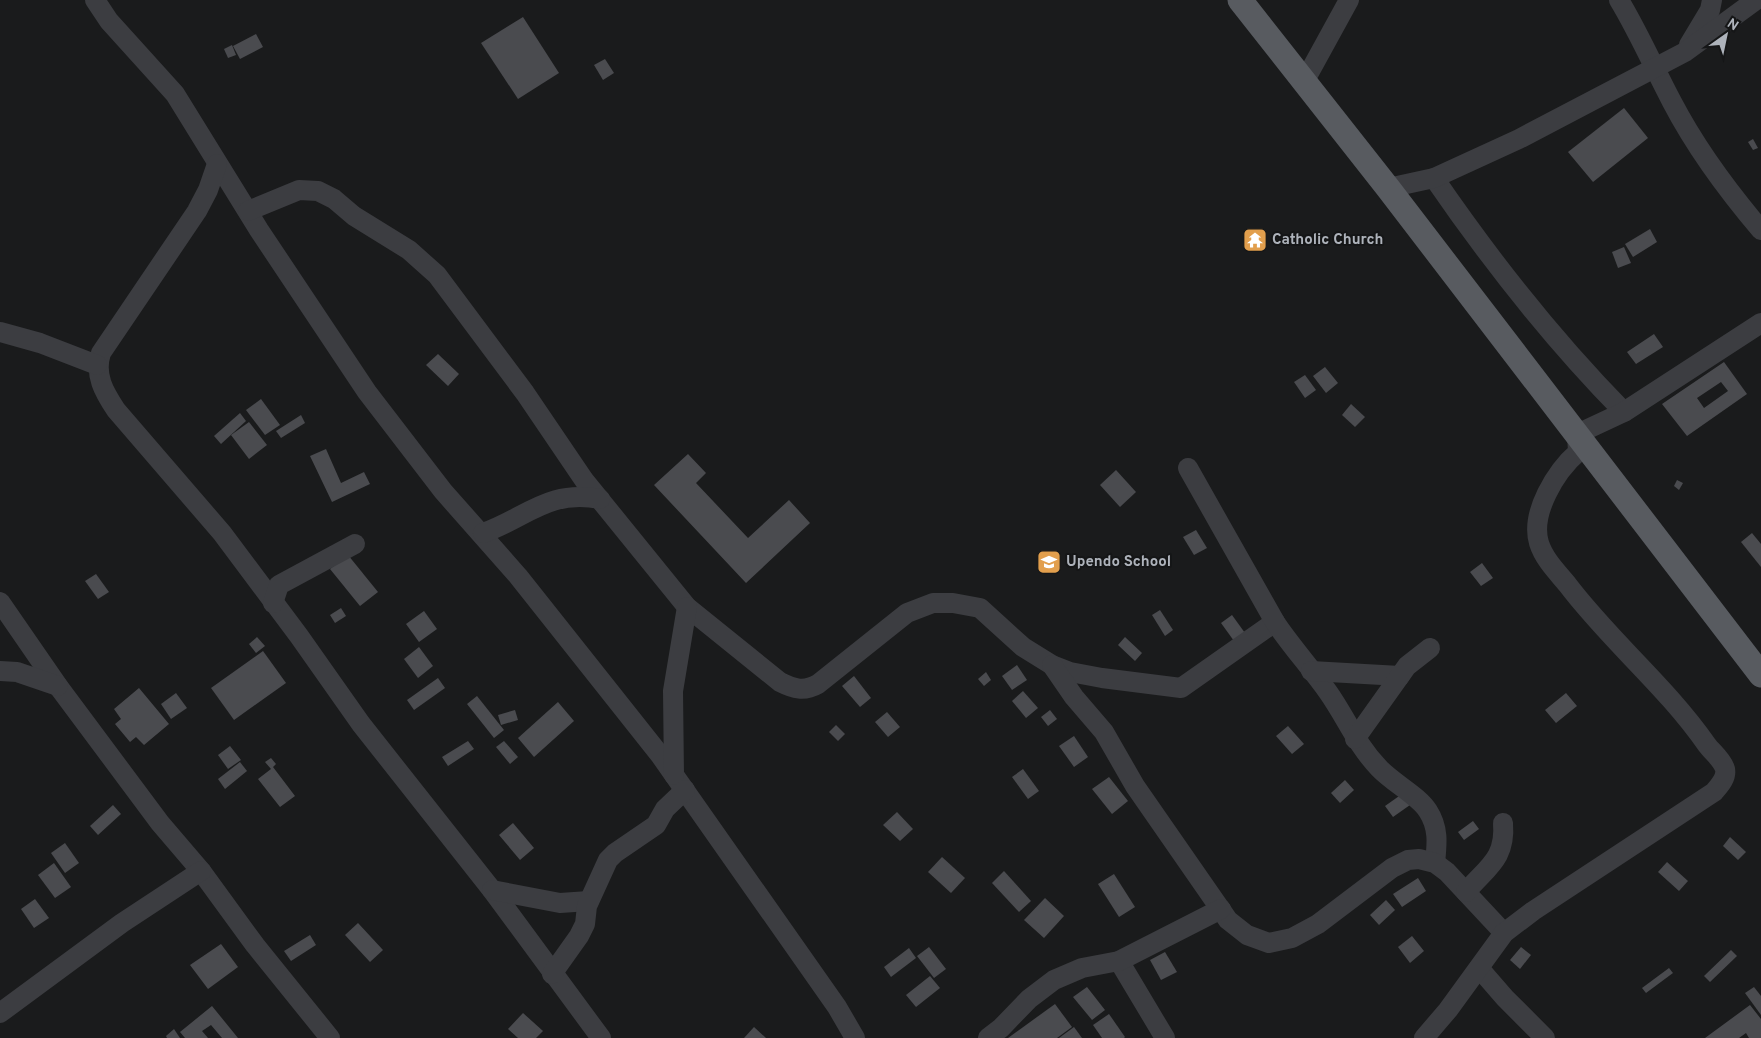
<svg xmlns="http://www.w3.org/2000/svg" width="1761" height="1038" font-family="Overpass,sans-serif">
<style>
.building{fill:#4a4b4f;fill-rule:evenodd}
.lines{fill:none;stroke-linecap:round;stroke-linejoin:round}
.minor{stroke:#3c3d41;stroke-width:20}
.major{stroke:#585b60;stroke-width:25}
.labels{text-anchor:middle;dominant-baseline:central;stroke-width:4;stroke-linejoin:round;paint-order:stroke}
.poi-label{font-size:15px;font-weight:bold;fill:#aeb3bb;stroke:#151617;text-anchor:start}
</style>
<rect width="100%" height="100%" fill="#1a1b1c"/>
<g class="building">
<polygon points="523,17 559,73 518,99 481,43"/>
<polygon points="256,34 263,47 240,59 233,46"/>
<polygon points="232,45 236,55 228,58 224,49"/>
<polygon points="605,59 614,73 603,80 594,65"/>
<polygon points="1624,108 1648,138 1593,182 1568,152"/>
<polygon points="1753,139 1758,148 1753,150 1748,142"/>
<polygon points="1650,229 1657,242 1633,257 1625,244"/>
<polygon points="1624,247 1631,263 1618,268 1612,252"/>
<polygon points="1654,334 1663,347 1636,364 1627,352"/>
<polygon points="438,354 459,374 448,386 426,365"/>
<path d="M1724,362L1747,394L1687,436L1662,404ZM1721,382L1728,391L1704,408L1697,398Z"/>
<polygon points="1325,367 1338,383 1326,393 1313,376"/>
<polygon points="1305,375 1316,390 1305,398 1294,382"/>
<polygon points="261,399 280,425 265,435 246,410"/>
<polygon points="1351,404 1365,417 1355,427 1342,415"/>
<polygon points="240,413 246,421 221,444 214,436"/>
<polygon points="301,415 305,423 281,438 276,431"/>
<polygon points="249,422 267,445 249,459 231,435"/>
<polygon points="326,449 341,483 364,472 370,484 332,502 310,456"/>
<polygon points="688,454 706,473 696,483 748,538 789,500 810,523 746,583 654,485"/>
<polygon points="1116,470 1136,492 1120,507 1100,485"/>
<polygon points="1677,480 1683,483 1679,490 1674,486"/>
<polygon points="1196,530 1207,548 1194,555 1183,537"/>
<polygon points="1752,533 1761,544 1761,567 1741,542"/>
<polygon points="348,555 378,592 360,606 330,569"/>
<polygon points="1482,563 1493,578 1481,586 1470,572"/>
<polygon points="96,574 109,592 98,599 85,581"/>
<polygon points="341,608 346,616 335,623 330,615"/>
<polygon points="1160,610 1173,630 1165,636 1152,615"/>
<polygon points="424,611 437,629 419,642 406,624"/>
<polygon points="1232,615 1245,633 1234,641 1221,623"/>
<polygon points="257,637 265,646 256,653 249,644"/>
<polygon points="1125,637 1142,653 1135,661 1118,645"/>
<polygon points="419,647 433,666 418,678 404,659"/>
<polygon points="263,651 286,683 234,720 211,688"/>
<polygon points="1017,665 1027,680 1012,690 1002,676"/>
<polygon points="986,672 991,680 984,686 978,679"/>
<polygon points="854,676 871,698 860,707 842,686"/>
<polygon points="438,678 445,688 414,710 407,700"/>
<polygon points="139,688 169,724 144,745 136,737 130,742 115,724 121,719 114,709"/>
<polygon points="1023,691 1038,708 1026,718 1012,701"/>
<polygon points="176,693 187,708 171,719 161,704"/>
<polygon points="1566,693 1577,706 1556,723 1545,710"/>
<polygon points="477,696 504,730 494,738 467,704"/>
<polygon points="558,702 574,721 534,757 518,738"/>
<polygon points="515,710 518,720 501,725 498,715"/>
<polygon points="1050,710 1057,719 1048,726 1041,717"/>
<polygon points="887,712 900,727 888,737 875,722"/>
<polygon points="836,725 845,734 838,741 829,732"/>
<polygon points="1288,726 1304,744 1292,754 1276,736"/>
<polygon points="1074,736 1088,757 1074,767 1059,746"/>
<polygon points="468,741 474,749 448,766 442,757"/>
<polygon points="504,741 518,757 510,764 496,747"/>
<polygon points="230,746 241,760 228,769 218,755"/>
<polygon points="271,758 276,764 273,767 295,796 280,807 258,779 271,769 265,762"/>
<polygon points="240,762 247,771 225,789 218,779"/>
<polygon points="1023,769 1039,791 1028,799 1012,777"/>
<polygon points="1109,777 1128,801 1112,814 1092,789"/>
<polygon points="1345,780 1354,790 1340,803 1331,793"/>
<polygon points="1402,794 1410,805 1393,817 1385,806"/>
<polygon points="113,805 121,814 98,835 90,826"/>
<polygon points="897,812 913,829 900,841 883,825"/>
<polygon points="1473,821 1479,829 1464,840 1458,832"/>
<polygon points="513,823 534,848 520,860 499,835"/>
<polygon points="1730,837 1746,852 1738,860 1723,846"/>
<polygon points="65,843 79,863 65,873 51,853"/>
<polygon points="942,857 965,878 951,893 928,872"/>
<polygon points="1667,862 1688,881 1679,891 1658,872"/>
<polygon points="54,863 71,887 55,898 38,875"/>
<polygon points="1004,871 1031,901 1019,912 992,883"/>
<polygon points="1114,874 1135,907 1119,917 1098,884"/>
<polygon points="1418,878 1426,891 1402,907 1393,894"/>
<polygon points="1045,898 1064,916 1044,938 1024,920"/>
<polygon points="35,899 49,918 34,928 21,909"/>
<polygon points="1386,900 1395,910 1379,925 1370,915"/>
<polygon points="358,923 383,950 370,962 345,935"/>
<polygon points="310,935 316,945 291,961 284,951"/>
<polygon points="1412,936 1424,951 1410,963 1398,947"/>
<polygon points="221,944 238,967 208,989 190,965"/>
<polygon points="929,947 946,969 934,978 917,956"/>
<polygon points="1521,947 1531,955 1520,969 1510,960"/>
<polygon points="909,948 916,958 891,977 884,967"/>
<polygon points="1731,950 1737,956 1710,982 1704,976"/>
<polygon points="1165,952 1177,972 1161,980 1150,960"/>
<polygon points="1669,968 1673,973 1646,993 1642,988"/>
<polygon points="930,976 940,988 916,1007 906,995"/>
<polygon points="1087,987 1105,1010 1092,1020 1073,997"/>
<polygon points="1754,987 1761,996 1761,1015 1745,993"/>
<polygon points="1055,1004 1072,1027 1057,1038 1008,1038"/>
<polygon points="1750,1005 1761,1019 1761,1038 1749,1038 1746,1033 1739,1038 1705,1038"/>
<polygon points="212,1006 238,1038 222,1038 211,1025 202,1031 208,1038 185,1038 180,1032"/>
<polygon points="523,1013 543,1031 536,1038 518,1038 508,1029"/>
<polygon points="1109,1014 1125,1037 1124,1038 1102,1038 1093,1025"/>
<polygon points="754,1027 766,1038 744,1038"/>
<polygon points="1074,1027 1082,1038 1059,1038"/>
<polygon points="174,1029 180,1038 167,1038 166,1036"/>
</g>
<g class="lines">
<g class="minor">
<polyline points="95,0 109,21 175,94 259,230 367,392 443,491 518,576 660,755 837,1007 855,1038"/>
<path d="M1619,0C1639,33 1654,68 1672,102C1696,148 1727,190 1761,230"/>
<polyline points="1689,45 1710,10 1712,0"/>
<polyline points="1304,82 1349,0"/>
<path d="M217,164L208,190L197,211L101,353C94,375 104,392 116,410L222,533L299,636L361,724L492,890L601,1038"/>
<path d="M1434,178C1491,261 1553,340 1624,412"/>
<polyline points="1388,188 1434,178 1519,139 1685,52 1756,0"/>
<path d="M248,211L299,190L318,191L334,199L354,216L409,250L437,275L525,393L584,480L687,607L780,682C794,689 804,692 818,684L907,613L933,603H953L980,608L1023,647L1052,665L1070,672L1102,678L1181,688L1275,622"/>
<polyline points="0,332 40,343 97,365"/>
<path d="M1188,468L1275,622C1291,646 1311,668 1328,692C1347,719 1356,744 1379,768C1393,783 1419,796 1428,811C1439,828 1437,844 1435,863"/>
<path d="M483,533C526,518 548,489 600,499"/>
<polyline points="0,602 58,686 160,823 201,871 255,945 330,1038"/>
<polyline points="273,603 279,585 355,544"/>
<polyline points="1052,665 1074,697 1104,732 1135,786 1228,920 1247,935 1269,943 1292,938 1318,924 1392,868 1408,860 1419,859 1435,863 1447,872 1504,933"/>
<polyline points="0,671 17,672 58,686"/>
<polyline points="1311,671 1400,676"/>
<polyline points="1355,739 1407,666 1430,648"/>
<polyline points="674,775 673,691 687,607"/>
<polyline points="492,890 560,903 589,901"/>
<path d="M1466,892C1487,867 1506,859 1503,823"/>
<polyline points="1119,961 1165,1038"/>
<polyline points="1479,968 1505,998 1545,1038"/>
<polyline points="552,974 579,936 585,924 587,906 608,860 615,853 656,825 665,809 685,790"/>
<polyline points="0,1013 122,923 201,871"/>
<polyline points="988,1038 1001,1028 1029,999 1054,980 1082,968 1119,961 1221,909"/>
<path d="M1424,1038L1448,1010L1504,933L1533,911L1714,792C1719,786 1727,778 1725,769C1722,759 1712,752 1707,745C1666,686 1610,641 1567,584C1557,572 1544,559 1539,543C1530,513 1556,471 1578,452L1577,434L1624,412L1761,323"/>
</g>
<polyline class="major" points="1240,0 1388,188 1761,675"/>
</g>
<defs>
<g id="temple-square" transform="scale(1.25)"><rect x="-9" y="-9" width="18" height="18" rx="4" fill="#e29f4d" stroke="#151617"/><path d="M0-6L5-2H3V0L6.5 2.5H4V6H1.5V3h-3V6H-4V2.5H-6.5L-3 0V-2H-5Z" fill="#fff"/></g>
<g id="school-square" transform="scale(1.25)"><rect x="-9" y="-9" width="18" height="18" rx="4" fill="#e29f4d" stroke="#151617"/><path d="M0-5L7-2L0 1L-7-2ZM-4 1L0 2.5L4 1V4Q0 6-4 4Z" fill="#fff"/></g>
</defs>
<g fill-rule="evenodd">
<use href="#temple-square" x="1255" y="240"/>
<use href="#school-square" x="1049" y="562"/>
</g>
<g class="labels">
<g class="poi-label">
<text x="1272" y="240">Catholic Church</text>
<text x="1066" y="562">Upendo School</text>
</g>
</g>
<g transform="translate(1726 35) rotate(33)" stroke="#151617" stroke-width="4" paint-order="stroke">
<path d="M0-4L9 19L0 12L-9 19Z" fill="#aeb3bb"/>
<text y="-8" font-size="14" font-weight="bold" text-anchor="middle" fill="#aeb3bb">N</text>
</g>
</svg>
